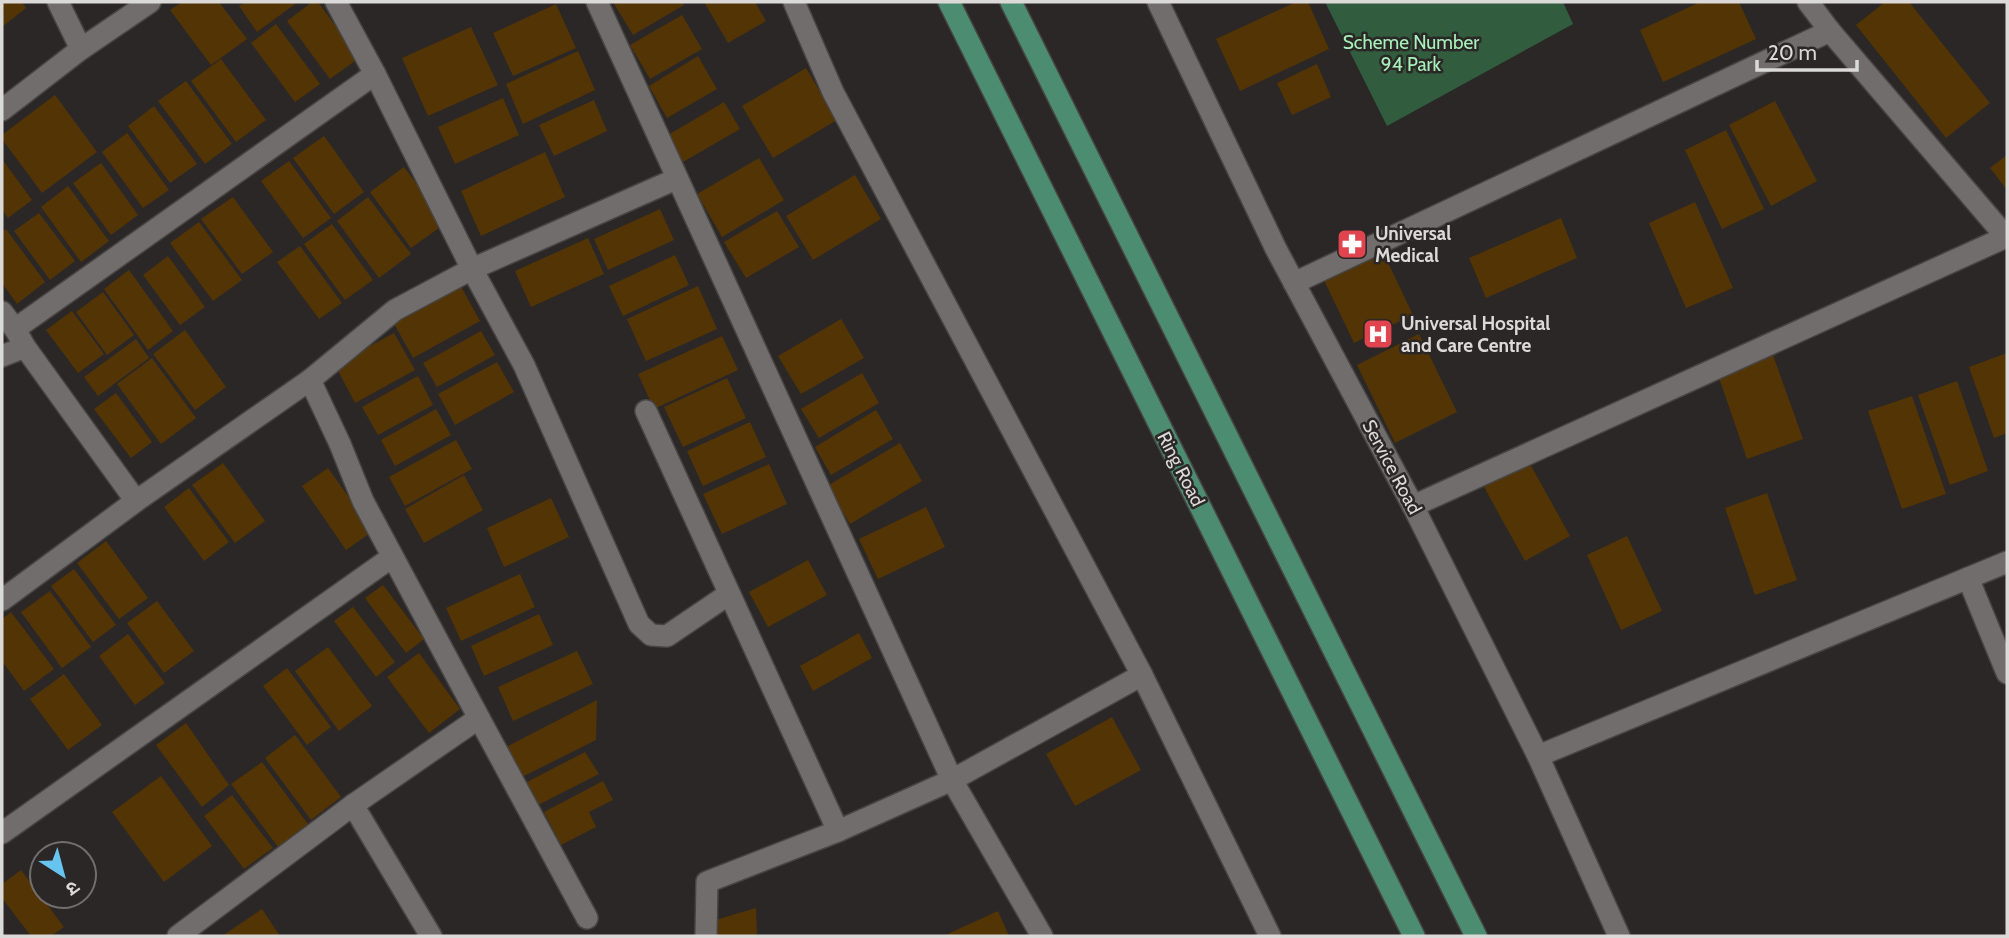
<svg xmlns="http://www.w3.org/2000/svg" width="2009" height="938" font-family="Cabin,'Noto Sans Devanagari',sans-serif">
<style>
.green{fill:#315d3e}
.building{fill:#533405}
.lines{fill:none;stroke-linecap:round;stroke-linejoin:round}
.street-casing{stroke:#474544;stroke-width:24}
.secondary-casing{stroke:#474544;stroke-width:24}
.primary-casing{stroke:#474544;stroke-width:24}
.street{stroke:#716d6c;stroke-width:21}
.secondary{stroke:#716d6c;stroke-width:21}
.primary{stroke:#4c8d71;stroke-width:21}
.labels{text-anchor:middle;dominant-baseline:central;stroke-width:5;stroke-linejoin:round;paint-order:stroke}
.park-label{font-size:19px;fill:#a8f0ba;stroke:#2a2726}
.poi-label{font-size:19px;font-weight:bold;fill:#dcdad9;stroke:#2a2726;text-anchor:start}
.street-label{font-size:19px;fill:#dcdad9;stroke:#2a2726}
</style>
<rect width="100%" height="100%" fill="#2a2726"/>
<polygon class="green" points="1325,2 1563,2 1573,24 1387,126"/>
<g class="building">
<polygon points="2,2 22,2 26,8 2,27"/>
<polygon points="182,2 219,2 247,39 211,65 170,10"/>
<polygon points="245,2 298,2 257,32 239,6"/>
<polygon points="312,2 318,2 359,58 330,79 287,21"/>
<polygon points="613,2 682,2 684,5 633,35"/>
<polygon points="704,2 755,2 766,21 728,43"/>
<polygon points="1296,2 1308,2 1329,49 1240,91 1216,39"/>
<polygon points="1700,2 1739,2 1756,39 1663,82 1640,30"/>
<polygon points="1885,2 1909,2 1990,103 1946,138 1856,25"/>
<polygon points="556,4 576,48 513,76 493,33"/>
<polygon points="682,15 702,49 650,79 630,45"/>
<polygon points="276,24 320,84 295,102 251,43"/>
<polygon points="471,27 498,85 428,116 402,58"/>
<polygon points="578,51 595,90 523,124 506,84"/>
<polygon points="698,56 717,89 667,118 649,86"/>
<polygon points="221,59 266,120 236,142 191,81"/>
<polygon points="1317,64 1331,97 1292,115 1277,83"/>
<polygon points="806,68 837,120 773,158 742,106"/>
<polygon points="186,81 232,144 205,164 158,101"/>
<polygon points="55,95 97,152 42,193 2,139 2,135"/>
<polygon points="503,98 519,135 455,164 438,127"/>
<polygon points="594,100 607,131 554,156 539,125"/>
<polygon points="1775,101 1817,181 1771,206 1729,125"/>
<polygon points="724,102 740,129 683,162 668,135"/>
<polygon points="154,106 197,164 170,183 128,126"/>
<polygon points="1726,130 1764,209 1722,229 1685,150"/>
<polygon points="127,133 169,190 143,208 102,152"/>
<polygon points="324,136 364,192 334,214 293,158"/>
<polygon points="545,152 565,197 481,236 461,191"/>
<polygon points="2007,155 2007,190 1990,168"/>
<polygon points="759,158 784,200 722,237 697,194"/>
<polygon points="2,159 32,200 8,218 2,209"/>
<polygon points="289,161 331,218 303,238 261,181"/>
<polygon points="101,163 138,215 111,235 73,183"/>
<polygon points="404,167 446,223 411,248 370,192"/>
<polygon points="855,175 881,219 813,260 786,216"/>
<polygon points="68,186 109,241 81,262 41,207"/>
<polygon points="233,197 273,252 242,274 201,219"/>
<polygon points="368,197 411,254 379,278 337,221"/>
<polygon points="1695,202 1733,288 1686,308 1649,223"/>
<polygon points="660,209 674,240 608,270 594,239"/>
<polygon points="777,211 799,247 746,278 724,242"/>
<polygon points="39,213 75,261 50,280 14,231"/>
<polygon points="1561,218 1577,258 1486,298 1469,258"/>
<polygon points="199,222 242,280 213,301 170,243"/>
<polygon points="332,224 373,280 345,300 304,244"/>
<polygon points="6,229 45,282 17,304 2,283 2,232"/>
<polygon points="588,238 604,274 531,307 515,271"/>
<polygon points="300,246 342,303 319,319 277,262"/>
<polygon points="1382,250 1413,315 1354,343 1323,278"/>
<polygon points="675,255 689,285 623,316 609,286"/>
<polygon points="168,256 205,307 180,325 143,275"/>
<polygon points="129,270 173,331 148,350 104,289"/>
<polygon points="459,283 480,321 413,358 392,320"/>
<polygon points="698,286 717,329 646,361 627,319"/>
<polygon points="103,292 134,335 107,355 76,312"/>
<polygon points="72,311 104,354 78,373 46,330"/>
<polygon points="841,319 864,358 801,394 778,356"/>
<polygon points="185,330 226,387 195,410 153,354"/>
<polygon points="481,331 495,355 437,387 423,363"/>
<polygon points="394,333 415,370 355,403 335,365"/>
<polygon points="1419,334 1457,412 1395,443 1357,365"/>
<polygon points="722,336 738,370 654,409 638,374"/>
<polygon points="136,339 149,358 98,396 84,377"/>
<polygon points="2007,353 2007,433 1994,438 1969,367"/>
<polygon points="1773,355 1803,439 1747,459 1718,375"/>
<polygon points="152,358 196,418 161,444 117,384"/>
<polygon points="497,362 514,392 455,425 438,394"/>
<polygon points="862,373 879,403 819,438 801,409"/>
<polygon points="418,376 433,405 378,435 362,407"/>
<polygon points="727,378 746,418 683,447 664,407"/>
<polygon points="1957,381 1988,471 1950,485 1918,395"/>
<polygon points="116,393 152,442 131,458 94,409"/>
<polygon points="1912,396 1946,494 1902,509 1868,411"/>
<polygon points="436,409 451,435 395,466 381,440"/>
<polygon points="876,410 893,439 831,475 815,447"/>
<polygon points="750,422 766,457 703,486 687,451"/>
<polygon points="456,440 472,469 405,506 389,477"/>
<polygon points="900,443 922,481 850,524 827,486"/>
<polygon points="1529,462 1570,536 1525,561 1484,487"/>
<polygon points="223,463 265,521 235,543 192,485"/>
<polygon points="769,464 787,504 722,534 703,494"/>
<polygon points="328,468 373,531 346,550 302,486"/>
<polygon points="464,475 483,510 424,543 405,509"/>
<polygon points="189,488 229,542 204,561 164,507"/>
<polygon points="1767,493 1797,580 1755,595 1725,508"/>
<polygon points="551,498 569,537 504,567 487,528"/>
<polygon points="926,507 945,547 878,579 859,539"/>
<polygon points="1627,536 1662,611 1621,630 1587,555"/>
<polygon points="106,541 148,598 119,619 77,563"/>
<polygon points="808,560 827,595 768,627 749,592"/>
<polygon points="74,569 116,625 93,642 51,586"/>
<polygon points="520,574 535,607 461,641 446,608"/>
<polygon points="383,585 424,639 406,653 365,598"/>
<polygon points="50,591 91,647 62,668 21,612"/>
<polygon points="157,601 194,651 164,673 127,623"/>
<polygon points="353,607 395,662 376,677 334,621"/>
<polygon points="11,612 54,669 24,691 2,661 2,619"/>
<polygon points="539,614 553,645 484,676 471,646"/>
<polygon points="859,633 872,658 813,691 800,666"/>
<polygon points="128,634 165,683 135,705 99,656"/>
<polygon points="328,647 372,706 339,731 295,671"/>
<polygon points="577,651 593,684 513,721 498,687"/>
<polygon points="419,653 460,709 429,733 387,677"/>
<polygon points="287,668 331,727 307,745 263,686"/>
<polygon points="64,674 102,725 68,750 30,699"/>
<polygon points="597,700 596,740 518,779 504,748"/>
<polygon points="1112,717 1141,770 1075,806 1046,754"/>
<polygon points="186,723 229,785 202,807 156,745"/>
<polygon points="295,735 341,797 311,820 265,758"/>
<polygon points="585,752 599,774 536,806 525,783"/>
<polygon points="262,762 308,824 278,847 231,784"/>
<polygon points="161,776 212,846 164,882 112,812"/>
<polygon points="603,781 613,800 589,812 596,827 561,845 544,812"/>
<polygon points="232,795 273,848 244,869 204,816"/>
<polygon points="21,870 64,927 51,936 31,936 2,898 2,884"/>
<polygon points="756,908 757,936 712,936 712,921"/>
<polygon points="262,909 280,936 222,936"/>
<polygon points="998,911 1009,936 943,936"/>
</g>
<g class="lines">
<g class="street-casing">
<g id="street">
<polyline points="58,2 81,49"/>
<polyline points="336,2 375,74 472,269 676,179"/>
<polyline points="597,2 952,780 1142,675"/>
<polyline points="1158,2 1276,249 1413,506 1538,756 1619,936"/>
<polyline points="1808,2 1830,31"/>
<polyline points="2,110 81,49 150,2"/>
<polyline points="1294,283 1830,31 2007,238"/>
<polyline points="2,312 15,329"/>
<polyline points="2,356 25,347"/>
<polyline points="310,380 395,310 472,269 524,365 639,624 651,635 667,636 729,594"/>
<polyline points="646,411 838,831"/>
<polyline points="1413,506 2006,237"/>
<polyline points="1968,578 2007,673"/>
<polyline points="2,600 136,501"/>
<polyline points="479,718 587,918"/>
<polyline points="1538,756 2007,562"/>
<polyline points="353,805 431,936"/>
<polyline points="2,833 392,557"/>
<polyline points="178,936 353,805 479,718 363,501 340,444 310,380 136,501 25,347 15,329 375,74"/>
<polyline points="706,936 707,882 838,831 952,780 1042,936"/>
</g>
</g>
<g class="secondary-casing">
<polyline id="secondary" points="794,2 833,92 1142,675 1270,936"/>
</g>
<g class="primary-casing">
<g id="primary">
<polyline points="949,2 1414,936"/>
<polyline points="1011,2 1476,936"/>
</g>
</g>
<use href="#street" class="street"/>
<use href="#secondary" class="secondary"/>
<use href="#primary" class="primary"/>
</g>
<defs>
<g id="pharmacy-square" transform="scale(1.575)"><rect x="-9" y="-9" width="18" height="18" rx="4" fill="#e0444e" stroke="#2a2726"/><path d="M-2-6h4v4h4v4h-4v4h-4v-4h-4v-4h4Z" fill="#fff"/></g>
<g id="hospital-square" transform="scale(1.575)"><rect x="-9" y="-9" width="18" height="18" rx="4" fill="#e0444e" stroke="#2a2726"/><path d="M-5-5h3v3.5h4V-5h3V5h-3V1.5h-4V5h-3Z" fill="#fff"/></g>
</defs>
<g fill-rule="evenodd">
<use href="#pharmacy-square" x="1352" y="244"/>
<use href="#hospital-square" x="1378" y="334"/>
</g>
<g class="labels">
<g class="park-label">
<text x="1411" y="42">Scheme Number<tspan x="1411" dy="22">94 Park</tspan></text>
</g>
<g class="poi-label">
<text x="1375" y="233">Universal<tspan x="1375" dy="22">Medical</tspan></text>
<text x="1401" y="323">Universal Hospital<tspan x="1401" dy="22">and Care Centre</tspan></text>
</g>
<g class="street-label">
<text transform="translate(1392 467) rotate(62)">Service Road</text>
<text transform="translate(1181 469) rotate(63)">Ring Road</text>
</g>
</g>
<rect width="2009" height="938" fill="none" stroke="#dcdad9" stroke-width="7"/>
<g transform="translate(63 875) rotate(144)"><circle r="33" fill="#2a2726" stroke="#716f6e" stroke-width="2"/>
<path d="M0-5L12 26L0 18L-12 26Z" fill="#66c4ef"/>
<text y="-10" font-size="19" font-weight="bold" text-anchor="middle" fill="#dcdad9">उ</text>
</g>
<path d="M1757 60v10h100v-10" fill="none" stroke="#dcdad9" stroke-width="3.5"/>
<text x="1768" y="60" font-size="21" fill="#dcdad9" stroke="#2a2726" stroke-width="5" paint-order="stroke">20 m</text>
</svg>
